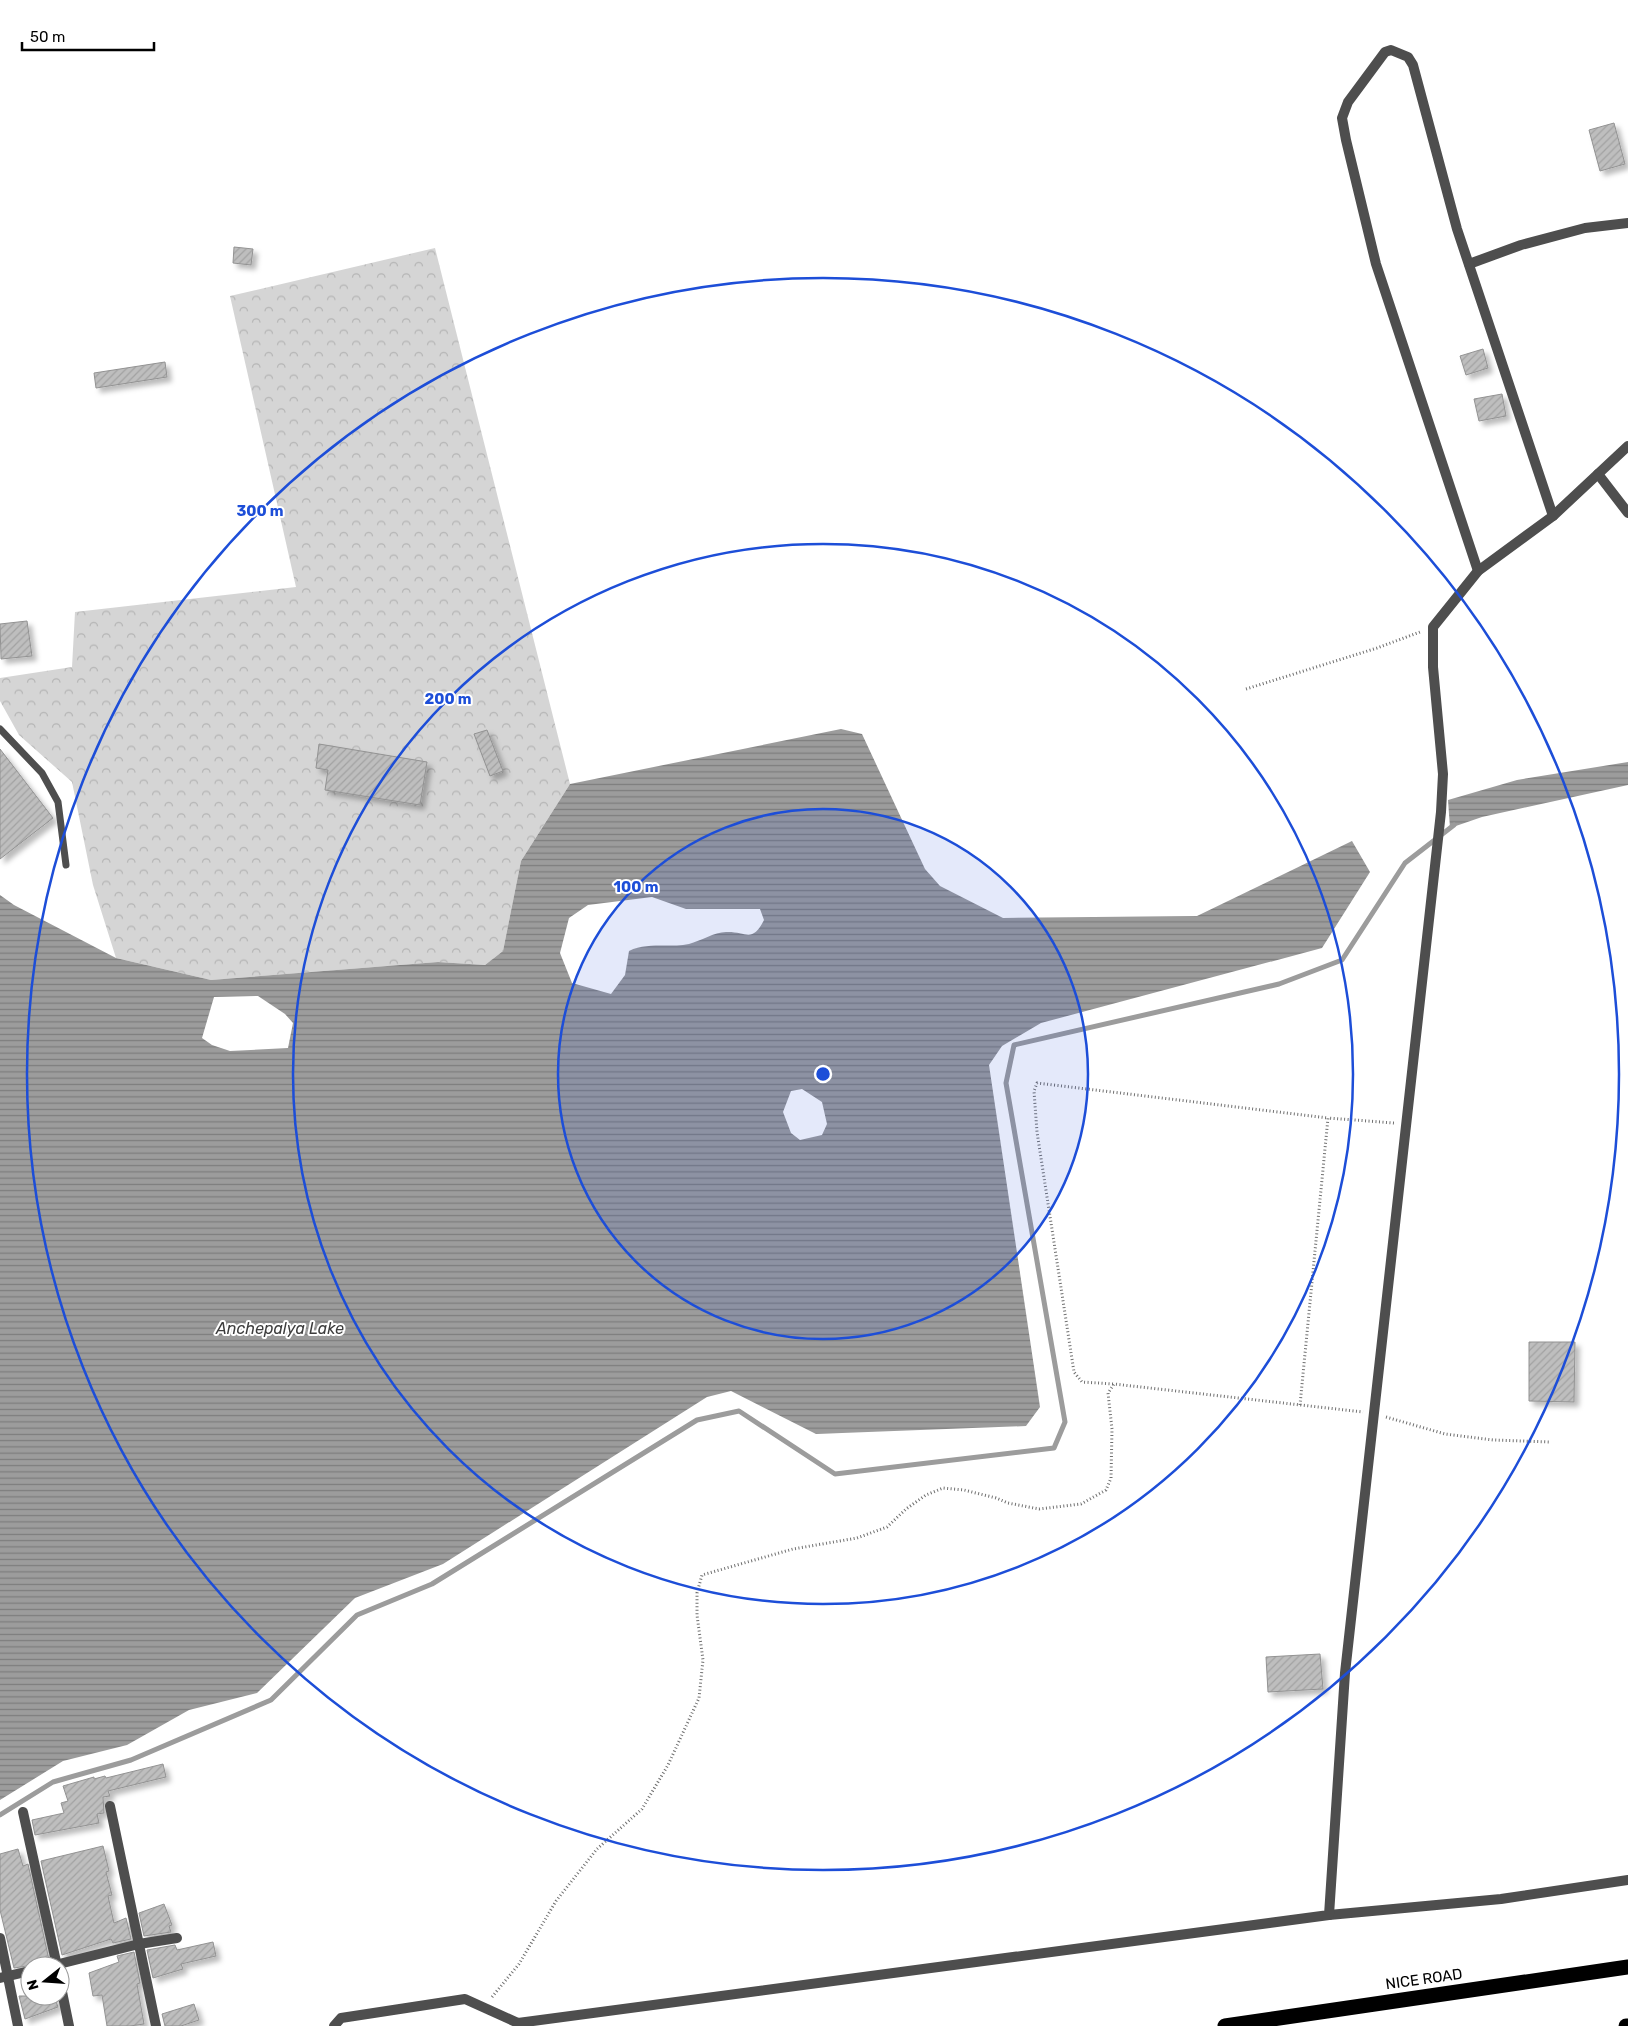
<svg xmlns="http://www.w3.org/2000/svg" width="1628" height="2026" font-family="Rubik,sans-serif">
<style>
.forest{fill:url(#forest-crowns)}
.water{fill:url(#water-rules);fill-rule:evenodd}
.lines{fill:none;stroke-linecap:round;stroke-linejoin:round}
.stream{stroke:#9c9c9c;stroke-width:5}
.building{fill:url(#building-hatch);stroke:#929292;filter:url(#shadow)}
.path{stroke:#707070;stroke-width:3;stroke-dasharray:1 2.5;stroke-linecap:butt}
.service{stroke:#4e4e4e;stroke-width:7}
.minor{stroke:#4e4e4e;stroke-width:10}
.motorway{stroke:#000;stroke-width:15}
.ring{fill:none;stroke:#1d4ed8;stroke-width:2.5}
.labels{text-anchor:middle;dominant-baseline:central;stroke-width:4;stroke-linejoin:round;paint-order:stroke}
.street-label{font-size:15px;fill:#000;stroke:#fff}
.water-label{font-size:16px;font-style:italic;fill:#3d3d3d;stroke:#fff}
.centre{fill:#1d4ed8;stroke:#fff;stroke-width:2.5}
.ring-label{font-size:15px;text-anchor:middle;font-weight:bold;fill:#1d4ed8;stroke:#fff;stroke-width:4;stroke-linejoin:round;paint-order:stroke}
</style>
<defs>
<pattern id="forest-crowns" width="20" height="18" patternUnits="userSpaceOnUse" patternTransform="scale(1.25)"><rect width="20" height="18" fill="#d5d5d5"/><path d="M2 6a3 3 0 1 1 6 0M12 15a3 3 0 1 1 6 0" fill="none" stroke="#b5b5b5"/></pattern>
<pattern id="water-rules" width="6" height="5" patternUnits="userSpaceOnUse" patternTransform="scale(1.25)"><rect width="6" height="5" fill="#9c9c9c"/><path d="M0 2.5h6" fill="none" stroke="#7d7d7d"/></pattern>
<pattern id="building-hatch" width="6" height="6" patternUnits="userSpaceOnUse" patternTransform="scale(1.25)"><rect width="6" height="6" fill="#bebebe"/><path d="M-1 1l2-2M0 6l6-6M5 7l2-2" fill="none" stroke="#a2a2a2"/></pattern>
<filter id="shadow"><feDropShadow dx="4.5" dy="4.5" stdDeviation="2.5" flood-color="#0004"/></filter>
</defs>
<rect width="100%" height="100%" fill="#fff"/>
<polygon class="forest" points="435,248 570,784 521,861 503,951 485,965 438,962 211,980 116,958 93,885 72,782 19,735 0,701 0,678 72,667 75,612 296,587 230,296"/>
<g class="water">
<path d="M841,729L862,734L925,869L940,886L1003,918L1197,916L1352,841L1370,872L1322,948L1041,1023L1002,1046L989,1065L1040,1407L1026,1426L816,1434L731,1391L707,1397L443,1564L355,1598L257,1693L189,1710L127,1745L63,1761L0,1800V895L14,905L116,958L211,980L438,962L485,965L503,951L521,861L570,784ZM652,897L686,909H760L764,920C752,944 746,931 726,932C714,932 701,941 689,944C669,948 648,942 629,951L625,975L611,994L572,983L560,953L569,918L588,905ZM258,996L285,1014L293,1023L288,1048L230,1051L212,1045L202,1038L214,997ZM802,1089L822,1102L827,1124L822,1135L800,1140L791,1133L783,1112L791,1091Z"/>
<polygon points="1628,762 1628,785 1482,817 1450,828 1448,800 1517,780"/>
</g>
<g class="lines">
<polyline class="stream" points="0,1815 53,1782 131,1760 271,1700 357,1615 432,1584 697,1420 739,1411 835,1474 1054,1448 1065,1422 1006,1083 1014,1045 1279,984 1342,960 1405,863 1454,825"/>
</g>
<g class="building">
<polygon points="1614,123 1625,164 1600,171 1589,130"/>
<polygon points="234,247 253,249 251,265 233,263"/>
<polygon points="1483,349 1488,368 1466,375 1460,356"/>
<polygon points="165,362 167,377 96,388 94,373"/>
<polygon points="1502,394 1506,416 1479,421 1474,399"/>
<polygon points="27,621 32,656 1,659 0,624"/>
<polygon points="487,730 503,771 490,776 474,734"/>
<polygon points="319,744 427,762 420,805 325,790 328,770 316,768"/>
<polygon points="0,749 53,818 0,859"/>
<polygon points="1529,1342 1575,1342 1574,1402 1529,1401"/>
<polygon points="1320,1654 1323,1689 1268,1692 1266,1657"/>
<polygon points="163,1764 166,1777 108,1791 110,1796 103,1797 104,1813 97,1814 99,1823 35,1835 32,1820 64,1813 61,1803 68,1801 63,1786 94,1777 94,1779 105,1776 106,1778"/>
<polygon points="103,1846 109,1871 106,1872 112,1895 108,1896 114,1923 126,1918 131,1939 113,1943 111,1939 62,1955 41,1861"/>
<polygon points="18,1849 23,1866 28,1864 49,1960 33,1965 14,1968 0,1910 0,1854"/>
<polygon points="164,1904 172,1925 169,1926 171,1932 144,1936 139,1913"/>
<polygon points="213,1942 216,1956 181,1964 183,1969 153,1978 147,1950 175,1945 177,1950"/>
<polygon points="134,1952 140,1983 137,1984 144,2024 130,2026 107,2026 102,1995 93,1996 89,1973 119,1962 117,1956"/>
<polygon points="19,1996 54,1996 58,2007 25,2019"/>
<polygon points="194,2004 199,2020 181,2026 165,2026 162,2014"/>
</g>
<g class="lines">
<g class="path">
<polyline points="1246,689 1377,648 1420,632"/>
<polyline points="1113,1384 1082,1382 1074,1372 1037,1132 1034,1091 1037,1083 1328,1118"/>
<polyline points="1300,1405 1328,1118 1394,1123"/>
<polyline points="1386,1417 1445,1434 1493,1440 1550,1442"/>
<polyline points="492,1997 519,1964 556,1901 597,1849 642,1809 668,1765 699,1698 703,1660 697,1615 697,1593 702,1575 793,1549 857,1538 887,1527 906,1509 926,1495 943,1488 964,1490 996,1498 1008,1503 1039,1509 1081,1504 1106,1490 1111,1478 1112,1429 1108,1393 1114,1384 1363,1412"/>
</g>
<polyline class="service" points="0,729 42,773 58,802 66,865"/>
<g class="minor">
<polyline points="1469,264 1521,245 1585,228 1628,223"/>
<polyline points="1598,474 1628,513"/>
<polyline points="1478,571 1376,264 1346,140 1342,118 1348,102 1385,52 1391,50 1408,57 1413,65 1457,229 1553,516"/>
<polyline points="110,1806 156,2026"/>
<polyline points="23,1812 57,1966"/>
<polyline points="1329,1915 1501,1899 1628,1880"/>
<polyline points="0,1938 18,2026"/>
<polyline points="51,1966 139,1944 177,1938"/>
<polyline points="0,1978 30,1971"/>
<polyline points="60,1982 69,2026"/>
<polyline points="334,2026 341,2018 465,1999 518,2023 1329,1915 1345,1673 1441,812 1443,774 1433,667 1433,627 1478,571 1553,516 1628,446"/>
</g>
<g class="motorway">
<polyline points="1225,2026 1628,1967"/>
<polyline points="1626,2026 1628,2026"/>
</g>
</g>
<circle cx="823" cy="1074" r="265" fill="#1d4ed8" fill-opacity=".12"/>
<g class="ring">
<circle cx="823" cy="1074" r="265"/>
<circle cx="823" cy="1074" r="530"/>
<circle cx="823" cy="1074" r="796"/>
</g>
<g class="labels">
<g class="street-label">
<text transform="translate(1424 1979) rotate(-8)">NICE ROAD</text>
</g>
<g class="water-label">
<text x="280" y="1328">Anchepalya Lake</text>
</g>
</g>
<circle cx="823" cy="1074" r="8" class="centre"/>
<g class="ring-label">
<text x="260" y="516">300 m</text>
<text x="448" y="704">200 m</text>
<text x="636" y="892">100 m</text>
</g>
<g transform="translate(45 1981) rotate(253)"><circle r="24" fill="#ffffff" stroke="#999999"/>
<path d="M0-4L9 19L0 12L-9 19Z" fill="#000000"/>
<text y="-8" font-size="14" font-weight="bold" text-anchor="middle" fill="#000000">N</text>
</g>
<path d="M22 42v8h132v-8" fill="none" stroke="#000000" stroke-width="2.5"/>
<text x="30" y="42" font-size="15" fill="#000000" stroke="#ffffff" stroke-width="4" paint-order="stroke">50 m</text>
</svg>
